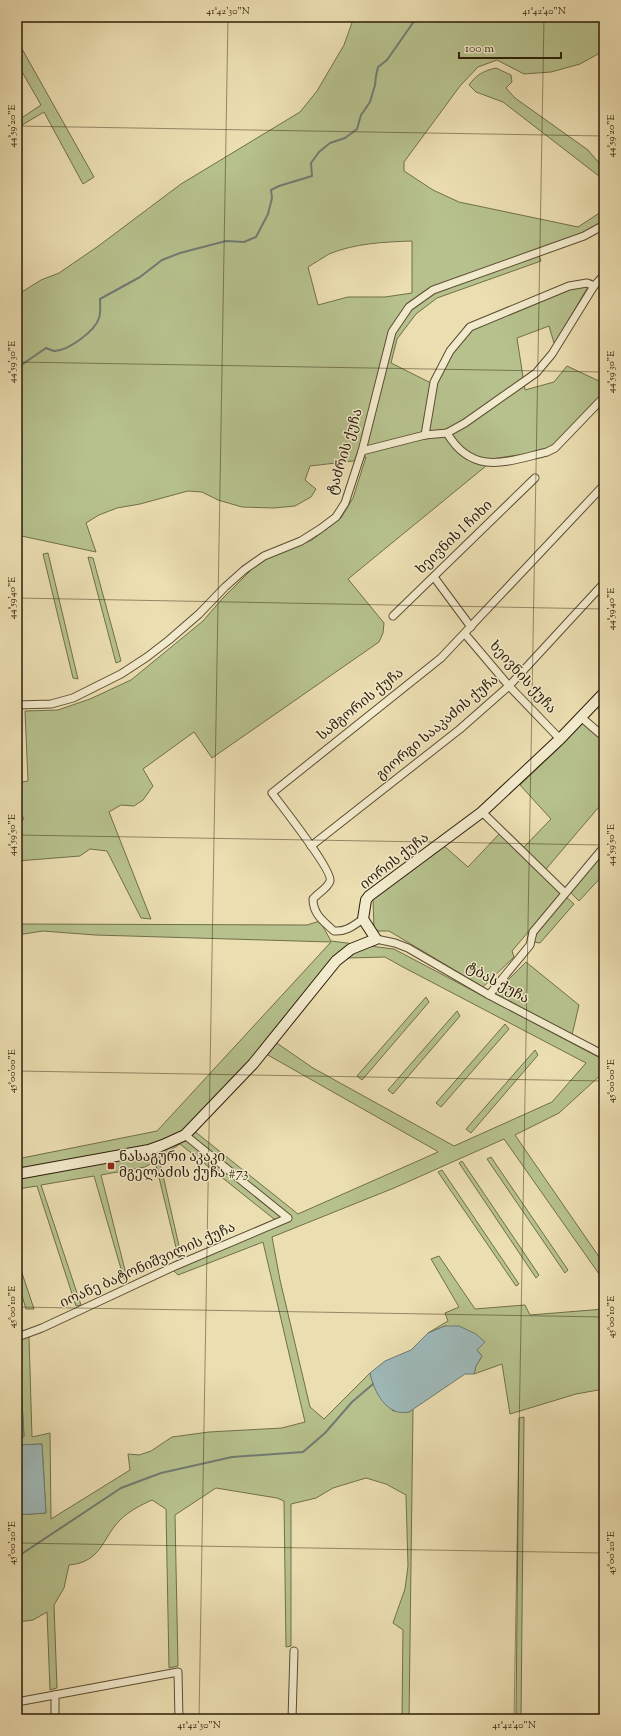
<svg xmlns="http://www.w3.org/2000/svg" width="621" height="1736" font-family="'Sorts Mill Goudy','Noto Serif Georgian',serif">
<style>
.green{fill:#b6c18d;stroke:#716f4a;fill-rule:evenodd}
.water{fill:#9eb9b8;stroke:#707b72}
.lines{fill:none;stroke-linecap:round;stroke-linejoin:round}
.stream{stroke:#707b72;stroke-width:2}
.street-casing{stroke:#5c4d32;stroke-width:9}
.secondary-casing{stroke:#2c1d08;stroke-width:12}
.street{stroke:#f2eacc;stroke-width:7}
.secondary{stroke:#f2eacc;stroke-width:10}
.ticks{fill:none;stroke:#2c1d08;stroke-width:1;stroke-opacity:0.45}
.poi-dot{fill:#8f2418;stroke:#f2eacc;stroke-width:1.5}
.labels{text-anchor:middle;dominant-baseline:central;stroke-width:3;stroke-linejoin:round;paint-order:stroke}
.street-label{font-size:14px;fill:#2c1d08;stroke:#f2eacc}
.poi-label{font-size:14px;fill:#2c1d08;stroke:#f2eacc;text-anchor:start}
.neatline{fill:none;stroke:#2c1d08;stroke-width:1.5}
.ticks-label{font-size:10px;text-anchor:middle;fill:#2c1d08}
</style>
<rect width="100%" height="100%" fill="#ebdeb1"/>
<filter id="stains"><feTurbulence type="fractalNoise" baseFrequency=".005" numOctaves="4"/><feColorMatrix values="0 0 0 0 .2 0 0 0 0 .09 0 0 0 0 .02 0 0 0 .5 -.17"/></filter>
<radialGradient id="worn" r=".72"><stop offset=".6" stop-color="#630" stop-opacity="0"/><stop offset="1" stop-color="#630" stop-opacity=".3"/></radialGradient>
<g class="green">
<path d="M354,17H604V40L598,54L580,64L551,72L524,74L497,60L478,67L460,86L404,162V171L433,190L459,202L578,227L604,210V221L583,233L537,250L541,261L437,298L416,314L397,339L391,363L431,383L466,325L572,282L592,280L556,341L554,343L549,326L517,338L525,390L554,382L567,366L599,381L604,374V395L552,446L544,451L485,460L486,466L348,579L384,623L383,633L379,642L212,758L194,732L143,769L153,786L143,800L134,806L121,805L109,812L151,919L141,918L107,851L90,849L80,856L17,861V829L24,818L17,811V783L28,781L25,711L58,710L90,699L131,680L203,621L222,599L256,565L270,557L312,540L341,518L353,498L366,457L353,461L310,466L305,480L316,489L311,497L295,506L274,508L242,507L218,500L202,492L188,491L140,504L117,508L99,515L86,523L96,552L17,535V295L41,280L59,273L97,247L181,184L300,112L317,91L344,45ZM412,241V293L385,297H348L318,305L308,267C315,263 322,258 329,254C356,243 384,242 412,241Z"/>
<polygon points="17,40 94,177 83,184 44,112 17,128 17,121 41,105 17,63"/>
<path d="M496,68L511,75L512,82L506,88L515,98L588,150L604,169V180L503,102L476,92L469,85C476,75 483,71 496,68Z"/>
<polygon points="48,553 78,679 73,678 43,554"/>
<polygon points="88,557 93,558 121,661 116,663"/>
<polygon points="581,722 604,740 604,801 546,869 523,848 551,819 520,785 561,746"/>
<polygon points="500,833 563,891 512,951 514,957 483,987 389,931 374,931 373,897 443,845 468,867"/>
<polygon points="604,852 604,874 579,901 570,892"/>
<polygon points="566,897 574,904 540,943 534,942 535,934"/>
<path d="M320,921L331,941L394,949L604,1060V1072L559,1113L515,1135L604,1264V1281L504,1139L394,1188L272,1237L280,1280L310,1407L324,1419L370,1373C374,1391 381,1397 393,1411L409,1412L413,1409L409,1719H402L403,1630L393,1623L405,1589L408,1566L406,1495L386,1484L366,1478L333,1488L316,1498L291,1504V1646L286,1647L284,1501L277,1498L216,1488L175,1515L178,1666L169,1668L166,1509L152,1500C141,1505 129,1511 120,1520C102,1538 102,1562 69,1565L64,1588L54,1605L57,1688L50,1690L47,1612L33,1620L17,1622V1515L46,1513L42,1444L17,1445V1437L24,1436L21,1386H17V1340L29,1337L32,1437L50,1433L51,1519L130,1470L128,1454L139,1455L151,1451L172,1437L209,1432L282,1428L305,1422L263,1242L178,1275L168,1265L179,1260L155,1161L145,1167L101,1175L127,1278L124,1279L94,1176L41,1185L81,1305L76,1306L37,1186L17,1189V1159L157,1131L331,942L95,935L43,931L17,935V924L307,925ZM385,957L401,966L586,1063L552,1102L454,1146L313,1068L268,1037L326,972L349,958ZM259,1050L437,1151L438,1152L298,1214L193,1130ZM180,1144L274,1219V1220L182,1259L159,1158Z"/>
<polygon points="526,962 579,1005 572,1035 495,993"/>
<polygon points="426,997 429,1002 362,1080 357,1076"/>
<polygon points="457,1011 460,1016 393,1094 388,1090"/>
<polygon points="505,1024 509,1029 441,1107 436,1103"/>
<polygon points="535,1050 538,1055 471,1133 466,1129"/>
<polygon points="491,1157 568,1270 565,1273 487,1159"/>
<polygon points="462,1161 539,1275 536,1278 459,1163"/>
<polygon points="442,1170 519,1284 516,1286 438,1172"/>
<polygon points="439,1256 475,1309 525,1305 530,1315 604,1309 604,1389 576,1394 510,1414 502,1364 474,1374 476,1366 482,1356 477,1350 485,1342 445,1326 428,1333 448,1321 445,1313 459,1307 431,1259"/>
<polygon points="17,1258 34,1309 26,1309 17,1279"/>
<polygon points="524,1417 521,1719 516,1719 519,1418"/>
</g>
<g class="water">
<path d="M445,1326H459L476,1334L485,1342L477,1350L482,1356L476,1366L474,1374H465L409,1412C387,1417 374,1392 370,1373L385,1361L411,1350L428,1333Z"/>
<polygon points="17,1386 21,1386 24,1437 17,1437"/>
<polygon points="42,1444 46,1513 17,1515 17,1445"/>
</g>
<g class="lines">
<g class="stream">
<path d="M17,368L46,348C49,349 53,351 55,351C69,350 95,331 99,318C101,313 100,305 100,299L140,277L162,260L180,253L226,241L244,242L256,237L268,214L272,198L271,190L279,186L312,176L311,163L319,152L330,143L345,138L357,129L361,115L370,102L375,85L376,76L378,67L387,60L417,17"/>
<polyline points="17,1559 20,1555 121,1488 161,1473 232,1457 303,1452 325,1433 352,1402 373,1384"/>
</g>
<g class="street-casing">
<g id="street">
<path d="M447,433C473,477 508,461 547,452L555,448L604,397"/>
<polyline points="425,435 434,382 450,351 470,327 569,286 587,283 594,286"/>
<polyline points="362,451 425,435 447,433 465,423 536,373 552,354 594,286 604,275"/>
<polyline points="434,577 471,627"/>
<polyline points="393,616 535,478"/>
<polyline points="465,634 509,686 560,739"/>
<polyline points="17,705 51,704 73,698 121,674 147,657 169,640 199,614 225,587 244,570 264,556 301,541 320,529 336,517 345,503 362,451 392,332 409,307 433,290 584,236 604,225"/>
<polyline points="582,718 604,737"/>
<polyline points="482,812 565,893"/>
<polyline points="311,846 460,729 509,686 604,583"/>
<path d="M363,919C353,926 346,932 334,931C323,921 313,914 313,899C318,893 328,888 330,881C333,871 281,805 272,793L441,658L604,485"/>
<polyline points="376,939 395,943 408,948 489,995 604,1055"/>
<polyline points="489,995 530,945 533,932 604,847"/>
<polyline points="17,1336 23,1335 42,1328 175,1266 288,1218 185,1135"/>
<polyline points="55,1695 55,1719"/>
<polyline points="17,1702 178,1672 179,1719"/>
<polyline points="292,1719 294,1651"/>
</g>
</g>
<g class="secondary-casing">
<polyline id="secondary" points="17,1174 149,1150 163,1145 185,1135 253,1064 336,961 351,949 376,939 363,919 366,900 369,896 482,812 560,739 604,693"/>
</g>
<use href="#street" class="street"/>
<use href="#secondary" class="secondary"/>
</g>
<path class="ticks" d="M17,126L604,136M17,362L604,372M17,598L604,609M17,835L604,845M17,1071L604,1081M17,1307L604,1317M17,1543L604,1553M199,1719L228,17M514,1719L544,17"/>
<rect class="poi-dot" x="107" y="1162" width="8" height="8" rx="2"/>
<g class="labels">
<g class="street-label">
<text transform="translate(346 452) rotate(-73)">ტაძრის ქუჩა</text>
<text transform="translate(455 538) rotate(-44)">ხეივნის I ჩიხი</text>
<text transform="translate(522 678) rotate(48)">ხეივნის ქუჩა</text>
<text transform="translate(361 705) rotate(-39)">სამგორის ქუჩა</text>
<text transform="translate(438 728) rotate(-40)">გიორგი სააკაძის ქუჩა</text>
<text transform="translate(395 862) rotate(-38)">იორის ქუჩა</text>
<text transform="translate(497 984) rotate(29)">ტბას ქუჩა</text>
<text transform="translate(148 1266) rotate(-24)">იოანე ბატონიშვილის ქუჩა</text>
</g>
<g class="poi-label">
<text x="119" y="1158">ნასაგური აკაკი<tspan x="119" dy="16">მგელაძის ქუჩა #73</tspan></text>
</g>
</g>
<rect width="621" height="1736" fill="none" stroke="#ebdeb1" stroke-width="44"/>
<path d="M459 52v6h102v-6" fill="none" stroke="#2c1d08" stroke-width="2"/>
<text x="465" y="52" font-size="12" fill="#2c1d08" stroke="#f2eacc" stroke-width="3" paint-order="stroke">100 m</text>
<rect x="22" y="22" width="577" height="1692" class="neatline"/>
<g class="ticks-label">
<text x="228" y="14">41°42'30"N</text>
<text x="544" y="14">41°42'40"N</text>
<text transform="translate(11 126) rotate(-90)" y="4">44°59'20"E</text>
<text transform="translate(610 136) rotate(-90)" y="4">44°59'20"E</text>
<text transform="translate(11 362) rotate(-90)" y="4">44°59'30"E</text>
<text transform="translate(610 372) rotate(-90)" y="4">44°59'30"E</text>
<text transform="translate(11 598) rotate(-90)" y="4">44°59'40"E</text>
<text transform="translate(610 609) rotate(-90)" y="4">44°59'40"E</text>
<text transform="translate(11 835) rotate(-90)" y="4">44°59'50"E</text>
<text transform="translate(610 845) rotate(-90)" y="4">44°59'50"E</text>
<text transform="translate(11 1071) rotate(-90)" y="4">45°00'00"E</text>
<text transform="translate(610 1081) rotate(-90)" y="4">45°00'00"E</text>
<text transform="translate(11 1307) rotate(-90)" y="4">45°00'10"E</text>
<text transform="translate(610 1317) rotate(-90)" y="4">45°00'10"E</text>
<text transform="translate(11 1543) rotate(-90)" y="4">45°00'20"E</text>
<text transform="translate(610 1553) rotate(-90)" y="4">45°00'20"E</text>
<text x="199" y="1728">41°42'30"N</text>
<text x="514" y="1728">41°42'40"N</text>
</g>
<rect width="100%" height="100%" filter="url(#stains)"/>
<rect width="100%" height="100%" fill="url(#worn)"/>
</svg>
